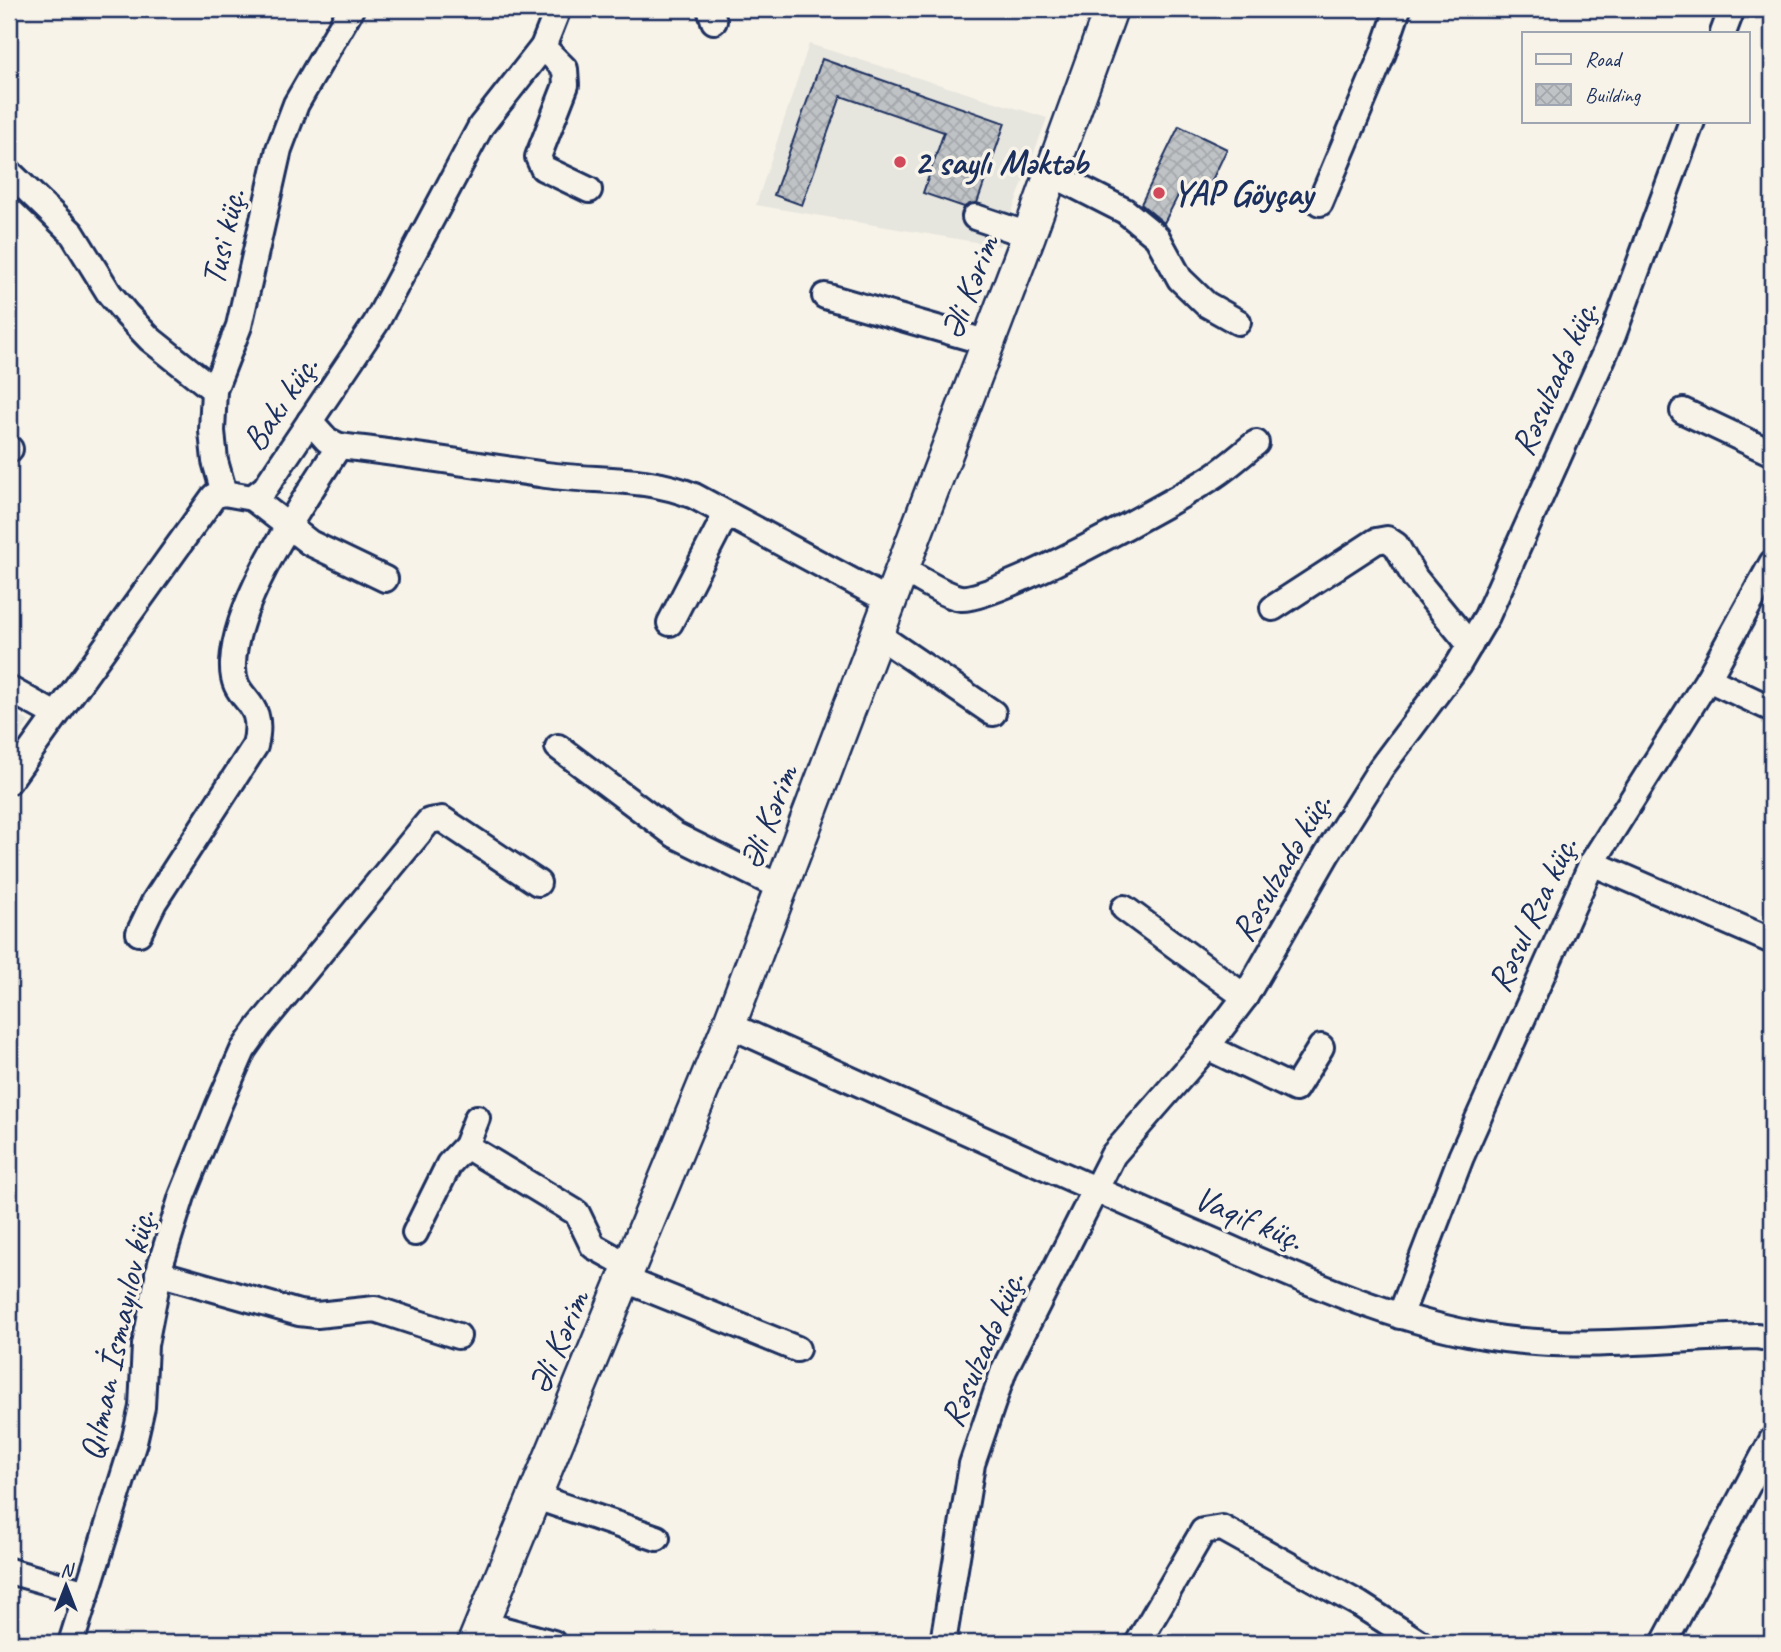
<svg xmlns="http://www.w3.org/2000/svg" width="1781" height="1652" font-family="Caveat,sans-serif">
<style>
.built{fill:#e6e5de}
.building{fill:url(#building-cross-hatch);stroke:#1b2f5e;stroke-width:2}
.lines{fill:none;stroke-linecap:round;stroke-linejoin:round}
.minor-casing{stroke:#1b2f5e;stroke-width:30}
.major-casing{stroke:#1b2f5e;stroke-width:37}
.minor{stroke:#f7f3e8;stroke-width:24}
.major{stroke:#f7f3e8;stroke-width:32}
.poi-dot{fill:#d1495b;stroke:#f7f3e8;stroke-width:2.5}
.labels{text-anchor:middle;dominant-baseline:central;stroke-width:7;stroke-linejoin:round;paint-order:stroke}
.poi-label{font-size:35px;font-weight:bold;fill:#1b2f5e;stroke:#f7f3e8;text-anchor:start}
.street-label{font-size:35px;fill:#1b2f5e;stroke:#f7f3e8}
</style>
<defs>
<pattern id="building-cross-hatch" width="8" height="8" patternUnits="userSpaceOnUse" patternTransform="scale(1.75)"><rect width="8" height="8" fill="#c0c3c5"/><path d="M0 0l8 8M0 8l8-8" fill="none" stroke="#a4a8ac"/></pattern>
</defs>
<rect width="100%" height="100%" fill="#f7f3e8"/>
<filter id="ink" filterUnits="userSpaceOnUse"><feTurbulence type="fractalNoise" baseFrequency=".0143" numOctaves="2"/><feDisplacementMap in="SourceGraphic" scale="14" xChannelSelector="R" yChannelSelector="G"/><feConvolveMatrix kernelMatrix="1 2 1 2 8 2 1 2 1" color-interpolation-filters="sRGB"/></filter>
<g filter="url(#ink)">
<g class="built">
<polygon points="809,44 1047,118 999,246 756,205"/>
<polygon points="9,708 29,722 9,750"/>
</g>
<g class="building">
<polygon points="822,59 1005,123 977,203 964,207 923,193 944,132 841,96 802,205 774,195"/>
<polygon points="1179,126 1227,149 1203,199 1182,188 1164,223 1141,204"/>
</g>
<g class="lines">
<g class="minor-casing">
<g id="minor">
<polyline points="710,9 714,21"/>
<polyline points="1723,33 1732,9"/>
<polyline points="543,47 565,69 566,85 538,157 543,168 589,190"/>
<polyline points="9,172 72,233 109,293 127,315 150,339 214,390"/>
<polyline points="1052,174 1125,211 1157,237 1180,279 1206,304 1238,322"/>
<polyline points="1320,203 1383,53 1398,9"/>
<polyline points="975,217 1029,235"/>
<polyline points="825,296 989,343"/>
<polyline points="1683,411 1772,453"/>
<path d="M310,421L327,440L339,446C409,454 477,465 546,475C597,482 645,476 694,496L891,602"/>
<polyline points="9,450 10,449"/>
<polyline points="224,493 215,461 212,431 214,390 239,326 279,149 296,104 351,9"/>
<polyline points="252,498 310,543 385,579"/>
<path d="M903,570C920,578 943,595 961,598C994,602 1179,499 1214,476C1229,466 1242,454 1256,443"/>
<polyline points="1273,608 1376,541 1387,539 1396,545 1415,578 1470,645"/>
<polyline points="670,623 726,514"/>
<polyline points="878,635 993,713"/>
<polyline points="1708,679 1772,709"/>
<polyline points="9,689 54,714"/>
<polyline points="558,747 675,835 782,888"/>
<polyline points="9,781 214,496 224,493 252,498 265,488 376,323 481,126 543,47 558,9"/>
<polyline points="1592,863 1772,941"/>
<polyline points="1124,908 1245,997"/>
<path d="M139,933L154,902L255,746C267,694 231,706 233,663C236,596 304,502 339,446"/>
<path d="M729,1025C883,1094 1036,1164 1190,1231C1282,1270 1374,1315 1473,1334C1568,1353 1662,1338 1757,1336L1772,1339"/>
<polyline points="1207,1047 1295,1089 1321,1047"/>
<polyline points="466,1146 577,1213 593,1246 631,1267"/>
<polyline points="415,1233 449,1164 466,1146 477,1118"/>
<polyline points="158,1273 299,1313 317,1315 375,1309 458,1336"/>
<polyline points="626,1280 797,1349"/>
<polyline points="1400,1316 1461,1157 1592,863 1708,679 1772,563"/>
<polyline points="536,1497 657,1538"/>
<polyline points="9,1571 87,1593"/>
<polyline points="483,1624 553,1643"/>
<polyline points="71,1643 134,1442 142,1407 145,1345 161,1263 182,1196 218,1107 243,1050 260,1026 429,821 442,819 538,883"/>
<polyline points="943,1643 972,1464 1004,1370 1113,1155 1207,1047 1245,997 1327,854 1381,768 1458,665 1487,616 1613,335 1692,121"/>
<polyline points="1138,1643 1203,1531 1222,1528 1359,1604 1420,1643"/>
<polyline points="1664,1643 1772,1440"/>
</g>
</g>
<g class="major-casing">
<polyline id="major" points="474,1643 729,1025 1029,235 1111,9"/>
</g>
<use href="#minor" class="minor"/>
<use href="#major" class="major"/>
</g>
</g>
<g class="poi-dot">
<circle cx="900" cy="162" r="7"/>
<circle cx="1159" cy="193" r="7"/>
</g>
<g class="labels">
<g class="poi-label">
<text x="914" y="162">2 saylı Məktəb</text>
<text x="1173" y="193">YAP Göyçay</text>
</g>
<g class="street-label">
<text transform="translate(223 237) rotate(-77)">Tusi küç.</text>
<text transform="translate(969 287) rotate(-69)">Əli Kərim</text>
<text transform="translate(1554 378) rotate(-66)">Rəsulzadə küç.</text>
<text transform="translate(280 403) rotate(-56)">Bakı küç.</text>
<text transform="translate(768 817) rotate(-69)">Əli Kərim</text>
<text transform="translate(1281 867) rotate(-60)">Rəsulzadə küç.</text>
<text transform="translate(1532 914) rotate(-65)">Rəsul Rza küç.</text>
<text transform="translate(1249 1218) rotate(23)">Vaqif küç.</text>
<text transform="translate(117 1335) rotate(-78)">Qılman İsmayılov küç.</text>
<text transform="translate(558 1342) rotate(-67)">Əli Kərim</text>
<text transform="translate(982 1349) rotate(-67)">Rəsulzadə küç.</text>
</g>
</g>
<rect width="1781" height="1652" fill="none" stroke="#f7f3e8" stroke-width="35"/>
<rect x="18" y="18" width="1746" height="1617" fill="none" stroke="#1b2f5e" stroke-width="2.5" filter="url(#ink)"/>
<rect x="1522" y="32" width="228" height="91" fill="#f7f3e8" stroke="#9fa5b1" stroke-width="2"/>
<rect x="1536" y="54" width="35" height="10" fill="#f7f3e8" stroke="#9fa5b1" stroke-width="2"/>
<text x="1585" y="66" font-size="21" fill="#1b2f5e">Road</text>
<rect x="1536" y="84" width="35" height="21" fill="url(#building-cross-hatch)" stroke="#9fa5b1" stroke-width="2"/>
<text x="1585" y="102" font-size="21" fill="#1b2f5e">Building</text>
<g transform="translate(66 1586)" stroke="#f7f3e8" stroke-width="5" paint-order="stroke">
<path d="M0-5L12 26L0 18L-12 26Z" fill="#1b2f5e"/>
<text y="-10" font-size="19" font-weight="bold" text-anchor="middle" fill="#1b2f5e">N</text>
</g>
</svg>
